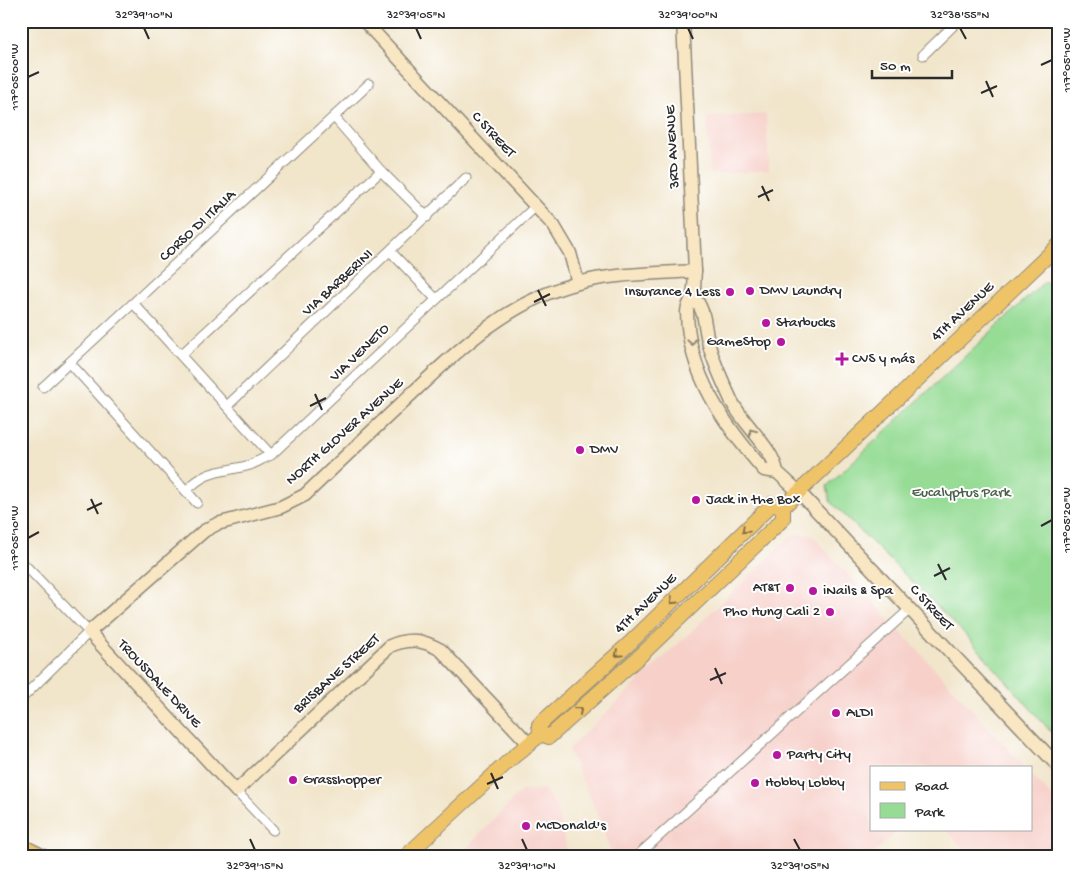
<svg xmlns="http://www.w3.org/2000/svg" width="1080" height="878" font-family="'Gochi Hand',sans-serif">
<style>
.built{fill:#f7d0ca}
.industrial{fill:#d2bec2}
.green{fill:#96dc95;stroke:#608460}
.lines{fill:none;stroke-linecap:round;stroke-linejoin:round}
.street-casing{stroke:#8e887a;stroke-width:11}
.secondary-casing{stroke:#8e887a;stroke-width:15}
.primary-casing{stroke:#8e887a;stroke-width:16}
.highway-casing{stroke:#8e887a;stroke-width:19}
.street{stroke:#fff;stroke-width:9}
.secondary{stroke:#f9e7c3;stroke-width:12}
.primary{stroke:#efc469;stroke-width:14}
.highway{stroke:#efc469;stroke-width:16}
.oneway{stroke:#928977}
.oneway2{stroke:#837047}
.ticks{fill:none;stroke:#2b2b2b;stroke-width:2}
.poi-dot{fill:#b5179e;stroke:#fff;stroke-width:2}
.labels{text-anchor:middle;dominant-baseline:central;stroke-width:4;stroke-linejoin:round;paint-order:stroke}
.street-label{font-size:15px;fill:#2b2b2b;stroke:#fff}
.poi-label{font-size:15px;fill:#2b2b2b;stroke:#fff;text-anchor:start}
.park-label{font-size:15px;fill:#4b604b;stroke:#fff}
.neatline{fill:none;stroke:#2b2b2b;stroke-width:2}
.ticks-label{font-size:12px;text-anchor:middle;fill:#2b2b2b}
</style>
<rect width="100%" height="100%" fill="#fff"/>
<filter id="ink" filterUnits="userSpaceOnUse"><feTurbulence type="fractalNoise" baseFrequency=".02" numOctaves="2"/><feDisplacementMap in="SourceGraphic" scale="10" xChannelSelector="R" yChannelSelector="G"/><feConvolveMatrix kernelMatrix="1 2 1 2 8 2 1 2 1" color-interpolation-filters="sRGB"/></filter>
<filter id="wash" filterUnits="userSpaceOnUse"><feTurbulence type="fractalNoise" baseFrequency=".0096" numOctaves="4" result="noise"/><feDisplacementMap in="SourceGraphic" scale="20" xChannelSelector="R" yChannelSelector="G"/><feGaussianBlur stdDeviation="1.12" result="paint"/><feColorMatrix in="noise" values="0 0 0 0 0 0 0 0 0 0 0 0 0 0 0 0 0 1.4 0 .05"/><feComposite in="paint" operator="in"/></filter>
<g filter="url(#wash)">
<rect width="100%" height="100%" fill="#f1e5ca"/>
<g class="built">
<polygon points="766,114 769,170 710,175 707,117"/>
<polygon points="811,534 1025,767 871,767 871,829 899,829 870,857 617,857 608,846 601,822 568,749 792,535"/>
<polygon points="1031,774 1059,804 1059,835 1037,857 972,857 945,829 1031,829"/>
<polygon points="544,789 557,809 567,852 572,857 458,857 521,791"/>
</g>
<polygon class="industrial" points="1059,835 1059,857 1037,857"/>
<polygon class="green" points="1045,281 1059,296 1059,741 964,633 830,501 827,486"/>
</g>
<g filter="url(#ink)">
<g class="lines">
<g class="street-casing">
<g id="street">
<polyline points="923,55 958,21"/>
<polyline points="335,118 381,171 427,217"/>
<polyline points="391,252 436,299"/>
<polyline points="134,304 271,455"/>
<polyline points="181,355 381,171"/>
<polyline points="70,363 197,503"/>
<polyline points="43,387 369,84"/>
<polyline points="227,406 466,178"/>
<path d="M186,491C208,468 222,473 250,465C257,462 264,458 271,455L536,206"/>
<polyline points="21,561 89,632 21,699"/>
<polyline points="236,791 273,830"/>
<polyline points="636,857 910,609"/>
</g>
</g>
<g class="secondary-casing">
<g id="secondary">
<polyline points="364,21 554,226 570,253 578,283"/>
<path d="M683,21L695,271C694,279 695,287 693,294C692,300 687,306 687,312C688,374 725,426 764,470L777,472L800,493L1059,767"/>
<path d="M693,295C707,314 703,323 709,345C714,364 724,384 732,402C744,425 773,448 777,472"/>
<path d="M530,745L441,650C423,640 409,637 390,646L236,791L89,632L204,531L217,524L281,507L305,495C338,463 371,432 404,401C455,353 507,301 578,283C615,273 656,274 695,271"/>
</g>
</g>
<g class="primary-casing">
<g id="primary">
<polyline points="783,507 1059,245"/>
<polyline points="541,734 539,725 631,642 772,504 783,507"/>
<polyline points="541,734 549,737 640,656 783,519 783,507"/>
<polyline points="405,857 513,757 541,734"/>
</g>
</g>
<g class="highway-casing">
<polyline id="highway" points="21,847 41,857"/>
</g>
<use href="#street" class="street"/>
<use href="#secondary" class="secondary"/>
<use href="#primary" class="primary"/>
<use href="#highway" class="highway"/>
</g>
<defs><path id="oneway-chevron" d="M-2-3.5L2.5 0L-2 3.5" fill="none" stroke-width="1.6" stroke-linecap="round" stroke-linejoin="round" transform="scale(1.25)"/></defs>
<g class="oneway">
<use href="#oneway-chevron" transform="translate(692 342) rotate(80)"/>
<use href="#oneway-chevron" transform="translate(752 432) rotate(-128)"/>
</g>
<g class="oneway2">
<use href="#oneway-chevron" transform="translate(745 530) rotate(136)"/>
<use href="#oneway-chevron" transform="translate(673 601) rotate(136)"/>
<use href="#oneway-chevron" transform="translate(618 654) rotate(138)"/>
<use href="#oneway-chevron" transform="translate(579 710) rotate(-41)"/>
</g>
</g>
<path class="ticks" d="M144,28L149,39M416,28L421,39M688,28L693,39M960,28L966,39M1041,65L1052,60M28,77L39,72M986,81L993,97M981,93L997,86M762,186L769,201M758,197L773,190M538,290L546,306M534,302L550,294M315,394L322,410M310,406L326,398M91,499L98,514M87,510L102,503M1041,526L1052,520M28,538L39,532M938,564L946,580M934,576L950,568M715,668L722,684M710,680L726,673M491,773L498,789M487,784L503,777M250,839L255,850M522,839L527,850M794,839L800,850"/>
<g class="poi-dot">
<circle cx="750" cy="291" r="5"/>
<circle cx="730" cy="292" r="5"/>
<circle cx="766" cy="323" r="5"/>
<circle cx="781" cy="342" r="5"/>
<path d="M839.5 351.5h5v5h5v5h-5v5h-5v-5h-5v-5h5z"/>
<circle cx="580" cy="450" r="5"/>
<circle cx="696" cy="500" r="5"/>
<circle cx="790" cy="588" r="5"/>
<circle cx="813" cy="591" r="5"/>
<circle cx="830" cy="612" r="5"/>
<circle cx="836" cy="713" r="5"/>
<circle cx="777" cy="755" r="5"/>
<circle cx="293" cy="780" r="5"/>
<circle cx="755" cy="783" r="5"/>
<circle cx="526" cy="826" r="5"/>
</g>
<g class="labels">
<g class="street-label">
<text transform="translate(493 135) rotate(47)">C STREET</text>
<text transform="translate(673 147) rotate(-93)">3RD AVENUE</text>
<text transform="translate(198 226) rotate(-43)">CORSO DI ITALIA</text>
<text transform="translate(338 283) rotate(-43)">VIA BARBERINI</text>
<text transform="translate(963 312) rotate(-43)">4TH AVENUE</text>
<text transform="translate(360 353) rotate(-44)">VIA VENETO</text>
<text transform="translate(345 432) rotate(-42)">NORTH GLOVER AVENUE</text>
<text transform="translate(646 604) rotate(-44)">4TH AVENUE</text>
<text transform="translate(931 608) rotate(47)">C STREET</text>
<text transform="translate(337 674) rotate(-42)">BRISBANE STREET</text>
<text transform="translate(159 684) rotate(47)">TROUSDALE DRIVE</text>
</g>
<g class="poi-label">
<text x="760" y="291">DMV Laundry</text>
<text x="720" y="292" text-anchor="end">Insurance 4 Less</text>
<text x="776" y="323">Starbucks</text>
<text x="771" y="342" text-anchor="end">GameStop</text>
<text x="852" y="359">CVS y más</text>
<text x="590" y="450">DMV</text>
<text x="706" y="500">Jack in the Box</text>
<text x="780" y="588" text-anchor="end">AT&amp;T</text>
<text x="823" y="591">iNails &amp; Spa</text>
<text x="820" y="612" text-anchor="end">Pho Hung Cali 2</text>
<text x="846" y="713">ALDI</text>
<text x="787" y="755">Party City</text>
<text x="303" y="780">Grasshopper</text>
<text x="765" y="783">Hobby Lobby</text>
<text x="536" y="826">McDonald's</text>
</g>
<g class="park-label">
<text x="961" y="493">Eucalyptus Park</text>
</g>
</g>
<rect width="1080" height="878" fill="none" stroke="#fff" stroke-width="55"/>
<rect x="870" y="766" width="162" height="65" fill="#ffffff" stroke="#aaaaaa"/>
<rect x="880" y="782" width="25" height="8" fill="#efc469" stroke="#aaaaaa"/>
<text x="915" y="790" font-size="15" fill="#2b2b2b">Road</text>
<rect x="880" y="803" width="25" height="15" fill="#96dc95" stroke="#aaaaaa"/>
<text x="915" y="816" font-size="15" fill="#2b2b2b">Park</text>
<path d="M872 70v8h80v-8" fill="none" stroke="#2b2b2b" stroke-width="2.5"/>
<text x="880" y="70" font-size="15" fill="#2b2b2b" stroke="#ffffff" stroke-width="4" paint-order="stroke">50 m</text>
<rect x="28" y="28" width="1024" height="822" class="neatline"/>
<g class="ticks-label">
<text x="144" y="18">32°39'10"N</text>
<text x="416" y="18">32°39'05"N</text>
<text x="688" y="18">32°39'00"N</text>
<text x="960" y="18">32°38'55"N</text>
<text transform="translate(1066 60) rotate(-90)" y="4">117°05'10"W</text>
<text transform="translate(14 77) rotate(-90)" y="4">117°05'00"W</text>
<text transform="translate(1066 520) rotate(-90)" y="4">117°05'20"W</text>
<text transform="translate(14 538) rotate(-90)" y="4">117°05'10"W</text>
<text x="255" y="869">32°39'15"N</text>
<text x="527" y="869">32°39'10"N</text>
<text x="800" y="869">32°39'05"N</text>
</g>
</svg>
